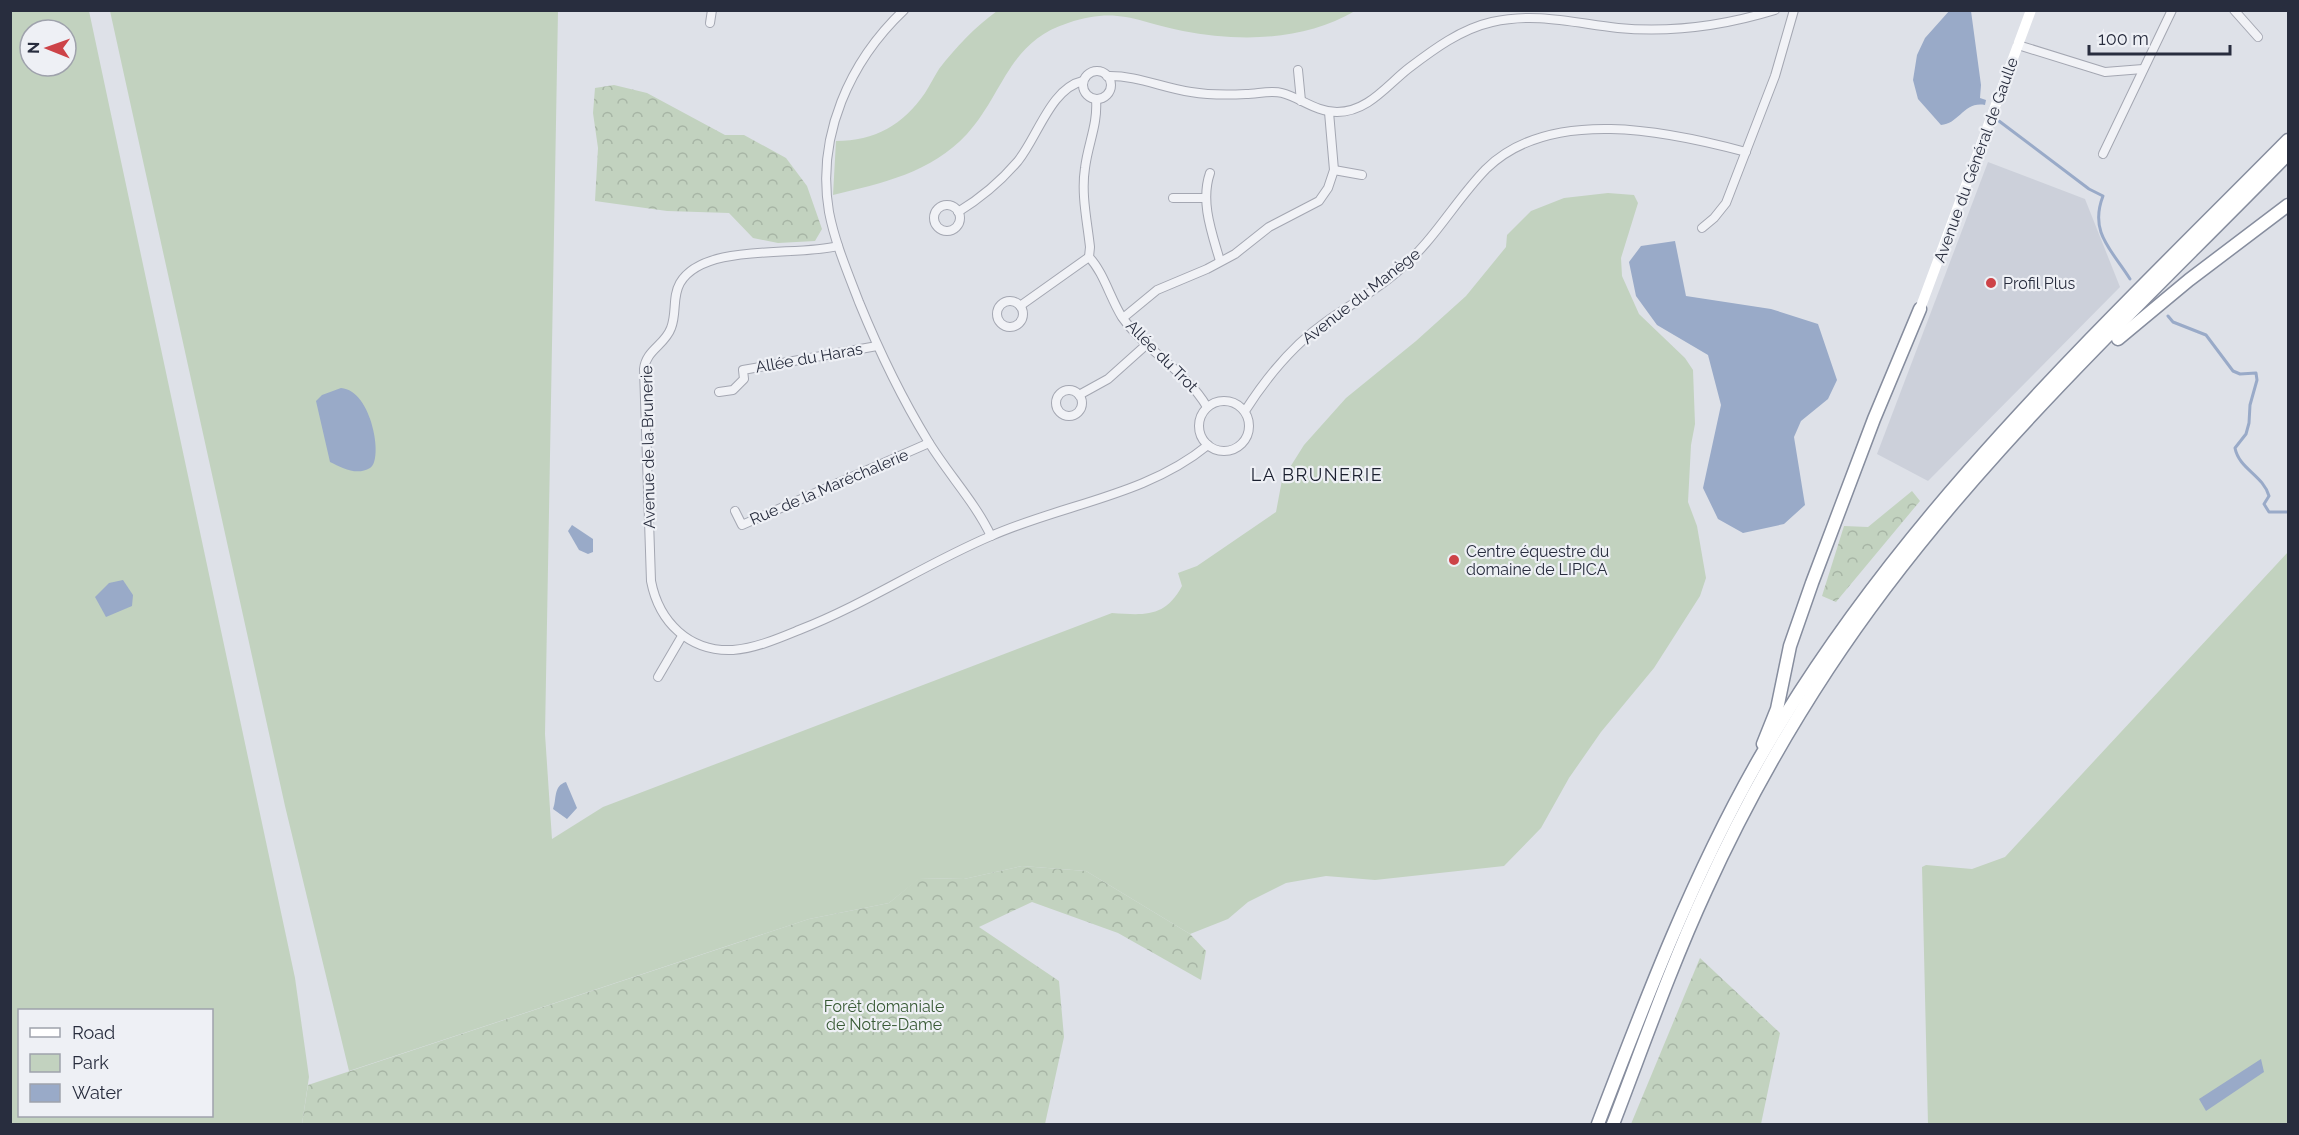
<svg xmlns="http://www.w3.org/2000/svg" width="2299" height="1135" font-family="Raleway,sans-serif">
<style>
.built{fill:#ccd0da}
.green{fill:#c2d2bf;fill-rule:evenodd}
.forest{fill:url(#forest-crowns)}
.water{fill:#99aac8}
.lines{fill:none;stroke-linecap:round;stroke-linejoin:round}
.stream{stroke:#99aac8;stroke-width:3}
.minor-casing{stroke:#a4a7b2;stroke-width:10}
.trunk-casing{stroke:#868d9e;stroke-width:15}
.minor{stroke:#f1f2f6;stroke-width:8}
.secondary{stroke:#fff;stroke-width:10}
.trunk{stroke:#fff;stroke-width:12}
.poi-dot{fill:#cd4348;stroke:#eef0f5;stroke-width:2}
.labels{text-anchor:middle;dominant-baseline:central;stroke-width:4.5;stroke-linejoin:round;paint-order:stroke}
.street-label{font-size:16px;fill:#282d3e;stroke:#eef0f5}
.poi-label{font-size:16px;fill:#282d3e;stroke:#eef0f5;text-anchor:start}
.park-label{font-size:16px;fill:#385a35;stroke:#eef0f5}
.neighbourhood-label{font-size:18px;letter-spacing:1.5px;fill:#1a1f2f;stroke:#eef0f5}
</style>
<defs>
<pattern id="forest-crowns" width="20" height="18" patternUnits="userSpaceOnUse" patternTransform="scale(1.5)"><rect width="20" height="18" fill="#c2d2bf"/><path d="M2 6a3 3 0 1 1 6 0M12 15a3 3 0 1 1 6 0" fill="none" stroke="#a7b5a5"/></pattern>
</defs>
<rect width="100%" height="100%" fill="#dee1e8"/>
<polygon class="built" points="1988,162 2085,199 2120,287 1928,481 1877,454"/>
<g class="green">
<path d="M10,11H89L295,978L309,1077L302,1124H11ZM30,30H66V66H30ZM20,1010H212V1116H20Z"/>
<path d="M110,11H558L545,734L552,839L603,807L1112,613C1144,615 1165,618 1182,586L1178,573L1197,566L1276,512L1282,480L1304,445L1346,398L1416,341L1466,296L1506,247L1507,235L1531,211L1564,198L1608,193L1634,195L1638,203L1621,258L1622,276L1639,314L1685,358L1693,370L1695,424L1691,445L1688,502L1697,526L1706,578L1700,596L1654,668L1601,732L1569,778L1541,828L1504,866L1375,880L1326,876L1286,883L1248,902L1228,919L1190,934L1086,871L1022,866L964,879L920,878L889,903L809,919L349,1071L285,806Z"/>
<path d="M997,11V10L1355,11C1304,41 1240,42 1183,31C1137,22 1118,6 1068,23C1008,42 1004,93 967,134C931,173 882,183 833,195L836,141C875,141 903,125 925,93C930,85 934,77 939,69C956,47 975,27 997,11Z"/>
<polygon points="2288,552 2288,1124 1928,1124 1922,867 1926,865 1972,869 2005,857"/>
</g>
<g class="forest">
<polygon points="614,85 647,93 725,135 744,135 786,158 807,186 822,229 815,241 778,243 753,238 729,213 667,211 595,201 598,148 593,113 595,88"/>
<polygon points="1912,491 1920,501 1836,602 1822,596 1844,526 1868,527"/>
<polygon points="1022,866 1086,871 1190,934 1206,951 1201,980 1118,933 1032,902 979,927 1059,981 1064,1037 1045,1124 302,1124 308,1085 809,919 889,903 919,878 964,879"/>
<polygon points="1700,958 1780,1033 1761,1124 1631,1124"/>
</g>
<g class="water">
<path d="M1950,10L1971,11L1981,85L1980,98L1986,100L1985,105C1964,101 1959,124 1941,125L1918,99L1913,80L1917,55L1925,38Z"/>
<polygon points="1675,241 1686,296 1771,309 1818,324 1837,380 1828,399 1801,421 1794,437 1805,505 1784,524 1743,533 1718,519 1703,488 1721,405 1708,355 1657,325 1636,296 1629,262 1641,246"/>
<path d="M341,388C372,390 384,461 370,468C357,476 342,468 330,462L316,401L322,395Z"/>
<polygon points="572,525 593,539 593,552 588,554 579,550 568,531"/>
<polygon points="123,580 133,595 132,606 106,617 95,597 109,583"/>
<path d="M566,782L577,808L567,819L553,809C557,799 553,786 566,782Z"/>
<polygon points="2261,1059 2264,1072 2206,1111 2199,1099"/>
</g>
<g class="lines">
<g class="stream">
<path d="M1999,121L2089,189L2103,196C2089,232 2111,249 2130,279"/>
<path d="M2168,316L2173,322L2206,335L2233,371L2240,374L2256,373L2257,380L2250,405L2249,423L2246,434L2235,448C2239,469 2263,475 2269,496L2264,504L2269,512H2288"/>
</g>
<g class="minor-casing">
<g id="minor">
<path d="M904,10C850,61 816,136 829,212C835,243 848,273 859,302C879,351 901,397 928,441C948,474 975,502 991,536C1063,504 1146,496 1208,445"/>
<polyline points="2234,10 2258,37"/>
<polyline points="710,23 712,10"/>
<polyline points="2018,45 2105,72 2143,69"/>
<polyline points="1298,70 1301,101"/>
<circle cx="1097" cy="85" r="14"/>
<path d="M1107,76C1136,75 1163,88 1191,92C1209,95 1228,95 1246,94C1257,94 1271,90 1282,93C1301,98 1316,112 1337,112C1368,112 1387,85 1409,68C1434,49 1461,29 1492,22C1536,12 1574,23 1618,28C1672,33 1723,26 1775,10"/>
<path d="M1096,99C1098,125 1088,143 1085,168C1081,194 1087,220 1090,247L1089,257C1104,273 1110,298 1122,317C1146,351 1186,371 1207,407"/>
<polyline points="2103,154 2172,10"/>
<polyline points="1334,170 1362,175"/>
<path d="M1210,173C1200,202 1212,233 1220,261"/>
<polyline points="1173,198 1206,198"/>
<circle cx="947" cy="218" r="13"/>
<path d="M958,212C981,198 1001,181 1018,161C1038,136 1051,88 1083,81"/>
<polyline points="1702,228 1714,218 1726,203 1775,76 1794,10"/>
<path d="M838,246C797,257 704,242 680,283C672,297 677,313 671,328C665,345 646,350 644,369L651,581C659,622 689,652 733,650C756,648 777,639 799,630C866,604 925,564 991,536"/>
<circle cx="1010" cy="314" r="13"/>
<polyline points="1020,306 1089,257"/>
<polyline points="1123,318 1157,290 1207,269 1235,254 1269,227 1319,201 1328,188 1334,170 1329,112"/>
<circle cx="1069" cy="403" r="13"/>
<polyline points="719,392 733,390 744,379 743,370 877,346"/>
<polyline points="1079,395 1108,379 1146,345"/>
<circle cx="1224" cy="426" r="25"/>
<path d="M1245,411C1266,378 1294,344 1327,321C1350,305 1375,291 1397,272C1435,240 1454,202 1486,169C1550,106 1668,131 1746,152"/>
<polyline points="735,511 742,525 929,443"/>
<polyline points="658,677 682,636"/>
</g>
</g>
<g class="trunk-casing">
<g id="trunk">
<polyline points="2118,339 2189,280 2288,205"/>
<polyline points="1763,744 1777,709 1790,646 1812,583 1874,419 1920,309"/>
<path d="M1598,1124C1645,1001 1692,877 1758,761C1894,521 2096,334 2288,140"/>
<path d="M1613,1124C1643,1046 1671,966 1706,890C1741,813 1782,739 1828,669C1955,475 2128,318 2288,154"/>
</g>
</g>
<use href="#minor" class="minor"/>
<polyline class="secondary" points="1920,309 2031,10"/>
<use href="#trunk" class="trunk"/>
</g>
<g class="poi-dot">
<circle cx="1991" cy="283" r="6"/>
<circle cx="1454" cy="560" r="6"/>
</g>
<g class="labels">
<g class="street-label">
<text transform="translate(1976 160) rotate(-70)">Avenue du Général de Gaulle</text>
<text transform="translate(1361 296) rotate(-38)">Avenue du Manège</text>
<text transform="translate(1162 356) rotate(45)">Allée du Trot</text>
<text transform="translate(809 358) rotate(-10)">Allée du Haras</text>
<text transform="translate(648 447) rotate(-91)">Avenue de la Brunerie</text>
<text transform="translate(829 487) rotate(-23)">Rue de la Maréchalerie</text>
</g>
<g class="poi-label">
<text x="2003" y="283">Profil Plus</text>
<text x="1466" y="551">Centre équestre du<tspan x="1466" dy="18">domaine de LIPICA</tspan></text>
</g>
<g class="park-label">
<text x="884" y="1006">Forêt domaniale<tspan x="884" dy="18">de Notre-Dame</tspan></text>
</g>
<g class="neighbourhood-label">
<text x="1317" y="474">LA BRUNERIE</text>
</g>
</g>
<rect width="2299" height="1135" fill="none" stroke="#282d3e" stroke-width="24"/>
<rect x="18" y="1009" width="195" height="108" fill="#eef0f5" stroke="#9fa2ac" stroke-width="1.5"/>
<rect x="30" y="1028" width="30" height="9" fill="#ffffff" stroke="#9fa2ac" stroke-width="1.5"/>
<text x="72" y="1039" font-size="18" fill="#282d3e">Road</text>
<rect x="30" y="1054" width="30" height="18" fill="#c2d2bf" stroke="#9fa2ac" stroke-width="1.5"/>
<text x="72" y="1069" font-size="18" fill="#282d3e">Park</text>
<rect x="30" y="1084" width="30" height="18" fill="#99aac8" stroke="#9fa2ac" stroke-width="1.5"/>
<text x="72" y="1099" font-size="18" fill="#282d3e">Water</text>
<g transform="translate(48 48) rotate(271)"><circle r="28" fill="#eef0f5" stroke="#9fa2ac" stroke-width="1.5"/>
<path d="M0-4.5L10 22L0 15L-10 22Z" fill="#cd4348"/>
<text y="-9" font-size="16" font-weight="bold" text-anchor="middle" fill="#282d3e">N</text>
</g>
<path d="M2089 45v9h141v-9" fill="none" stroke="#282d3e" stroke-width="3"/>
<text x="2098" y="45" font-size="18" fill="#282d3e" stroke="#eef0f5" stroke-width="4.5" paint-order="stroke">100 m</text>
</svg>
